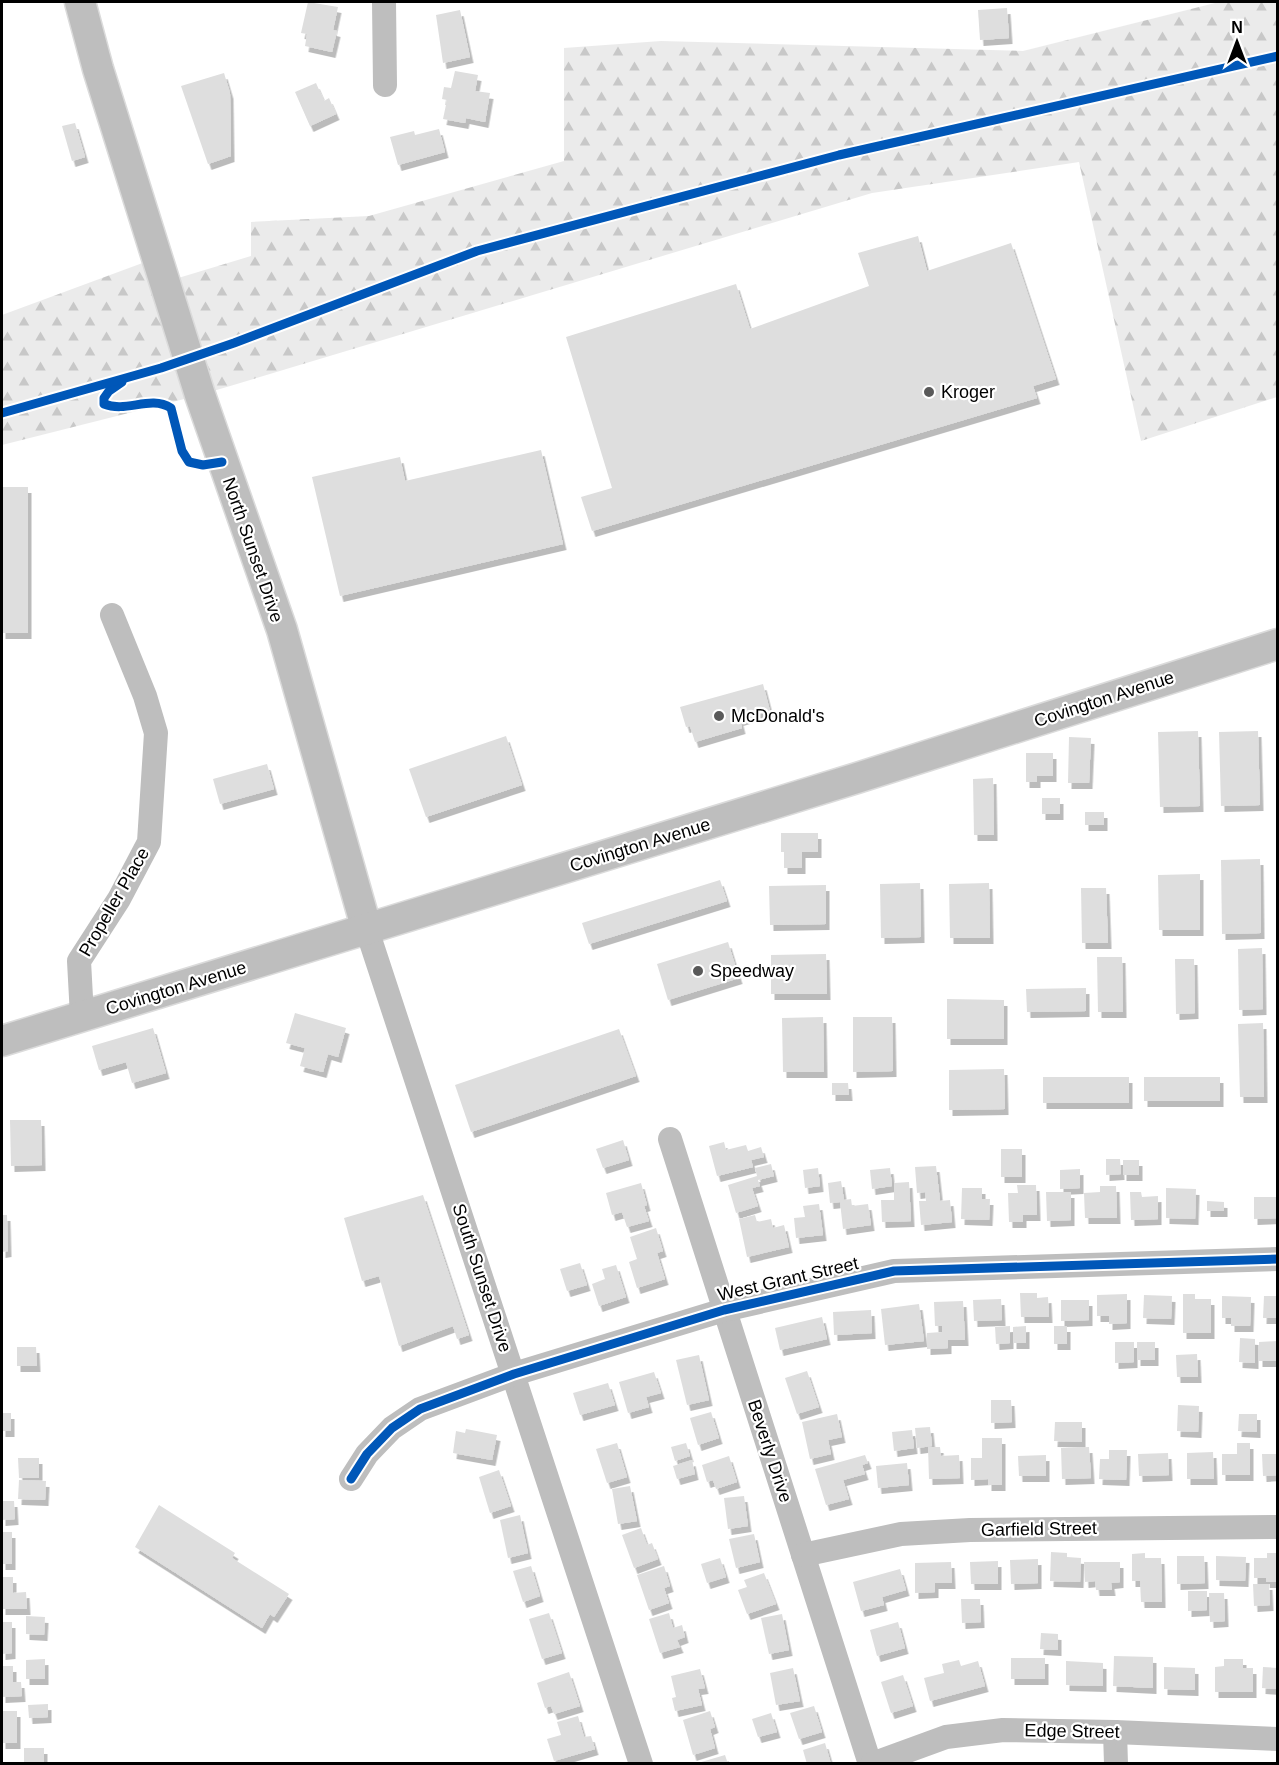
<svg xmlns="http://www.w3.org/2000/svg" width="1279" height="1765" font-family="Arial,sans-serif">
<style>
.forest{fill:url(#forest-firs)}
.building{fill:#dedede;filter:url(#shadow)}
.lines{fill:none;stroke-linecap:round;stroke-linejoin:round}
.major-casing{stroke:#dbdbdb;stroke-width:33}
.minor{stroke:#bebebe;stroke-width:24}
.major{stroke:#bebebe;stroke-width:30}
.cycleway-casing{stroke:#fff;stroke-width:13}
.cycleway{stroke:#0057b8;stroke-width:9}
.poi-dot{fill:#595959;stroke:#fff;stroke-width:2}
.labels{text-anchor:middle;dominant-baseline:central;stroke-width:4.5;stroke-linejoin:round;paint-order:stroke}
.poi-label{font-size:18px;fill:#000;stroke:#fff;text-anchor:start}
.street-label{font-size:18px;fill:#000;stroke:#fff}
</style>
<defs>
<pattern id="forest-firs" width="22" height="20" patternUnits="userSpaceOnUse" patternTransform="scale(1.5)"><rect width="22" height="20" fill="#ebebeb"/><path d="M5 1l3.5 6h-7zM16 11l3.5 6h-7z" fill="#c8c8c8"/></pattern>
<filter id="shadow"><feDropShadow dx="3.5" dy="6" stdDeviation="0" flood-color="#0004"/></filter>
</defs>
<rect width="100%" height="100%" fill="#fff"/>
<polygon class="forest" points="1219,2 1277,2 1277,397 1141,441 1079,162 872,193 200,395 2,445 2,315 156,258 165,282 251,256 251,222 369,216 564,161 564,48 661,41 1023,51"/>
<g class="building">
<polygon points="308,2 338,7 333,30 337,31 332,52 305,46 307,34 301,33"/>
<polygon points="1007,8 1009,38 980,40 978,10"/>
<polygon points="460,10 470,57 443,63 436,15"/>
<polygon points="455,71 478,75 475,91 490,93 485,122 466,118 465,123 443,119 447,100 442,99 444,87 451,88"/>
<polygon points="224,73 230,93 231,156 208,164 181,86"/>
<polygon points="316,83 324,101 329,98 336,114 310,126 295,92"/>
<polygon points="75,123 85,157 72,161 62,126"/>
<polygon points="439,129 445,152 398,165 390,137 414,131 415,135"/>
<polygon points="918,236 927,271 1011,243 1056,379 1033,386 1037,398 592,531 581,497 612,488 566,337 736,284 750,329 869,286 858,253"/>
<polygon points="541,450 563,544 340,596 312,477 400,457 405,481"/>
<rect x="2" y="487" width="26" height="146"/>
<polygon points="763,684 770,711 740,720 742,728 695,742 690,726 686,727 680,707"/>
<polygon points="1198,731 1200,806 1160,807 1158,732"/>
<polygon points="1258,731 1260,805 1221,806 1219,732"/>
<polygon points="506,736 522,785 426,817 409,769"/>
<polygon points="1069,737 1091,738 1089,783 1068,783"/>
<polygon points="1026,753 1053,753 1053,776 1037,776 1037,782 1026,782"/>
<polygon points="267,764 274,789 220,804 213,779"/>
<polygon points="993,778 994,835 974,835 973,779"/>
<rect x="1042" y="798" width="18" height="16"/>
<rect x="1085" y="812" width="19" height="13"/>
<polygon points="781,833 818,833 818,852 802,852 802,868 784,868 784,852 781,852"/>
<polygon points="1260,859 1261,933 1222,934 1221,860"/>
<polygon points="1200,874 1200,930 1159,930 1158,875"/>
<polygon points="720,880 727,901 589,944 582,923"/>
<polygon points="920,883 921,937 881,938 880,884"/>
<polygon points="989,883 990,938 950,938 949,884"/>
<polygon points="826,885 826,924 770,925 769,886"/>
<polygon points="1081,888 1106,888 1108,943 1082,943"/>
<polygon points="728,942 739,978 668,1000 657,964"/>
<polygon points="1262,948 1263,1009 1239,1010 1238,949"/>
<polygon points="826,954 827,994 771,994 771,955"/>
<polygon points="1097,957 1122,957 1123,1012 1098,1012"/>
<polygon points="1175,959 1194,959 1195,1013 1176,1014"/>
<polygon points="1086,988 1086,1011 1027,1012 1026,989"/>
<polygon points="947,999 1004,1000 1004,1039 947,1039"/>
<polygon points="295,1013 346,1028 338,1057 328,1054 323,1072 300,1066 305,1048 286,1043"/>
<polygon points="823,1017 824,1072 783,1072 782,1018"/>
<polygon points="853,1017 892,1017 893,1071 853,1072"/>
<polygon points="1263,1023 1264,1097 1240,1097 1238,1024"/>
<polygon points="153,1028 166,1073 132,1083 126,1062 99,1070 92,1046"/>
<polygon points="619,1029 636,1076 471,1132 455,1085"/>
<polygon points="1004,1069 1005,1109 949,1110 949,1070"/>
<rect x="1043" y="1077" width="86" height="26"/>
<rect x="1144" y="1077" width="76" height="24"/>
<polygon points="832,1083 848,1083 849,1095 832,1095"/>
<polygon points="10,1120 41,1120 42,1165 11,1166"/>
<polygon points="623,1140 629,1160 603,1168 596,1149"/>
<polygon points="724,1142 726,1150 746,1145 748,1151 761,1147 764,1157 751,1160 753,1167 717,1176 709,1146"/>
<rect x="1001" y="1149" width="21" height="28"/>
<polygon points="1106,1159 1120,1159 1121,1174 1106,1175"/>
<rect x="1123" y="1160" width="16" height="15"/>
<polygon points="771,1164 774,1176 758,1180 760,1186 752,1188 758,1206 736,1213 728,1185 757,1176 755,1168"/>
<polygon points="936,1166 940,1201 950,1200 952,1222 921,1225 919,1201 926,1201 925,1192 917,1193 915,1167"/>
<polygon points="818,1168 820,1186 805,1188 803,1170"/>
<polygon points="890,1168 892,1186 872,1189 870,1170"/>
<polygon points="1080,1169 1080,1188 1060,1189 1060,1170"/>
<polygon points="841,1181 844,1200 851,1199 852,1206 868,1204 871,1225 843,1229 840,1202 830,1203 828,1183"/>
<polygon points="909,1182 911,1221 882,1222 881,1200 894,1200 894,1183"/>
<polygon points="641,1183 647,1205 644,1206 649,1221 627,1227 622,1212 612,1215 606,1193"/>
<polygon points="1017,1185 1036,1185 1037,1215 1023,1215 1023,1222 1009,1222 1008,1193 1018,1193"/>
<polygon points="1100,1186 1116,1186 1117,1218 1085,1218 1084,1193 1100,1192"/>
<polygon points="962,1188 982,1188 982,1199 990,1199 989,1220 961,1219"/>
<polygon points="1166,1188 1196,1189 1195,1219 1166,1218"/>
<polygon points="1046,1192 1071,1192 1071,1220 1047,1221"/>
<polygon points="1130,1192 1141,1192 1142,1197 1158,1196 1158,1219 1131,1220"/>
<polygon points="423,1195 469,1335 457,1339 453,1326 399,1346 379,1276 362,1281 344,1218"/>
<polygon points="1254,1197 1278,1197 1278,1218 1254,1219"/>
<polygon points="1207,1201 1224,1202 1224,1211 1207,1211"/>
<polygon points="819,1204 823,1235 796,1238 794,1218 805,1217 803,1206"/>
<polygon points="2,1215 7,1215 8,1251 2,1252"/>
<polygon points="755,1215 757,1222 771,1219 773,1228 784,1225 789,1247 747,1257 739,1219"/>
<polygon points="656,1228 663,1251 657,1253 665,1279 637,1288 629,1262 637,1259 630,1237"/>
<polygon points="580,1263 587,1285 567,1291 560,1269"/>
<polygon points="616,1265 626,1297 599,1306 592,1284 605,1279 602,1269"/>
<polygon points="1020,1293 1037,1293 1037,1298 1048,1297 1049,1317 1021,1317"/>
<polygon points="1127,1294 1127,1323 1109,1324 1109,1316 1097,1316 1097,1295"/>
<polygon points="1183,1294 1195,1294 1195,1299 1211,1299 1211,1333 1183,1333"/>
<polygon points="1144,1295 1172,1296 1171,1319 1143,1318"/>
<polygon points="1222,1296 1251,1297 1250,1326 1231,1326 1231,1318 1222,1318"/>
<polygon points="1264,1296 1278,1296 1278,1318 1263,1318"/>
<polygon points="1001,1299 1002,1320 974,1321 973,1300"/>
<polygon points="1061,1300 1089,1300 1089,1320 1061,1321"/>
<polygon points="963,1301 965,1340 948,1340 948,1348 927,1349 927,1333 942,1332 942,1326 935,1326 934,1302"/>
<polygon points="919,1304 924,1341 885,1345 881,1309"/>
<polygon points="871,1310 872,1333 834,1335 833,1312"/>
<polygon points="822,1317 827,1339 780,1350 775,1328"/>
<polygon points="1010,1326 1010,1343 996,1344 995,1327"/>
<polygon points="1026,1326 1026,1343 1013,1343 1013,1327"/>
<rect x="1054" y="1326" width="13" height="18"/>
<polygon points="1240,1338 1255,1339 1255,1363 1239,1362"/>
<polygon points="1278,1341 1278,1361 1259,1361 1259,1342"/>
<polygon points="1115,1342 1134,1342 1134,1362 1115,1363"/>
<rect x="1137" y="1342" width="18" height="18"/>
<polygon points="17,1347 36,1347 37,1366 17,1366"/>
<polygon points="1197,1354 1198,1377 1177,1377 1176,1355"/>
<polygon points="699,1355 709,1400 687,1405 676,1360"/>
<polygon points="807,1371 819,1407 797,1414 785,1378"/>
<polygon points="654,1372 661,1393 646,1397 649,1407 628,1413 619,1382"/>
<polygon points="608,1383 615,1405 580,1415 573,1393"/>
<polygon points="991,1400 1011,1400 1012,1422 991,1423"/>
<polygon points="1178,1405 1199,1406 1198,1432 1177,1431"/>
<polygon points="711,1412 719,1438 698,1445 690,1418"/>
<rect x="2" y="1413" width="9" height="18"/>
<polygon points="837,1414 842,1437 828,1440 831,1454 810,1459 802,1422"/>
<polygon points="1239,1414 1257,1414 1257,1432 1238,1431"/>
<polygon points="1055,1422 1082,1422 1082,1442 1054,1441"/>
<polygon points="930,1427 932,1446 917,1448 915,1428"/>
<polygon points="466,1429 497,1435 492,1460 453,1453 456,1431 465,1433"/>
<polygon points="912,1430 914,1448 894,1451 892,1432"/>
<polygon points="982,1438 1002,1438 1002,1485 988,1485 988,1479 971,1480 971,1458 982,1458"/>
<polygon points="617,1443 627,1477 607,1483 596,1449"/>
<polygon points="686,1443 690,1456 675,1461 671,1447"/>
<polygon points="1237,1443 1250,1443 1250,1475 1222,1475 1222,1454 1237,1454"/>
<polygon points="928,1447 940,1447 941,1456 959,1455 960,1478 929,1479"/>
<polygon points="1089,1447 1091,1478 1062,1479 1061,1448"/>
<polygon points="1109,1450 1127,1450 1126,1480 1099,1479 1100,1459 1109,1459"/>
<polygon points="1213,1452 1214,1479 1187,1479 1187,1453"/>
<polygon points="1168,1453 1169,1475 1139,1476 1138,1454"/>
<polygon points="1262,1454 1278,1454 1278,1475 1263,1476"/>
<polygon points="865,1455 868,1463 862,1465 865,1474 843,1480 849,1499 826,1505 815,1469"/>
<polygon points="1046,1455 1046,1476 1019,1476 1018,1456"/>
<polygon points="729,1456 737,1482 716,1489 713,1480 707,1482 702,1465"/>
<polygon points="18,1458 39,1458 39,1478 19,1478"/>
<polygon points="692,1460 695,1474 677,1479 673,1466"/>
<polygon points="907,1463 909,1485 878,1488 876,1466"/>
<polygon points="499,1470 511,1506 490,1513 479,1477"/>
<polygon points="19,1480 46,1481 45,1500 18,1499"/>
<polygon points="630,1486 637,1521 618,1524 612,1489"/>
<polygon points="744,1496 748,1526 728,1529 724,1498"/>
<polygon points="2,1501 14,1501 15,1519 2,1520"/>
<polygon points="159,1505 235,1553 232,1558 289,1594 274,1617 270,1614 262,1628 135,1547"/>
<polygon points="520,1515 528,1553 508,1558 500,1520"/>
<polygon points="641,1528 647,1545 652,1543 658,1559 634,1568 622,1535"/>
<rect x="2" y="1532" width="10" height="32"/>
<polygon points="754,1534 760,1562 736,1568 729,1539"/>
<polygon points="1051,1552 1067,1553 1067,1557 1081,1558 1080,1582 1050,1581"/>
<polygon points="1145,1553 1145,1558 1161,1558 1162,1602 1141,1602 1140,1581 1132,1581 1132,1554"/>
<polygon points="1267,1553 1278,1553 1278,1582 1266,1582 1266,1578 1254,1578 1254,1558 1267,1558"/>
<polygon points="1177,1556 1204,1556 1205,1583 1177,1584"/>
<polygon points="1216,1556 1246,1557 1245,1581 1216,1580"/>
<polygon points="720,1558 726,1577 707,1583 701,1564"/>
<polygon points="1038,1559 1038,1583 1011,1584 1010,1560"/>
<polygon points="998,1561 998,1584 971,1584 970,1562"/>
<polygon points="951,1562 952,1583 935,1583 935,1592 915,1593 915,1563"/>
<polygon points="1084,1562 1120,1562 1120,1582 1111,1583 1112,1590 1096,1590 1095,1581 1085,1582"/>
<polygon points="531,1566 540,1596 523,1602 513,1571"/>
<polygon points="664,1566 670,1586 664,1588 669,1603 649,1610 637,1575"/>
<polygon points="900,1569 906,1590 882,1597 884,1605 861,1611 853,1582"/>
<polygon points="764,1573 776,1604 747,1614 738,1590 747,1587 744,1580"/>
<polygon points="2,1577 13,1577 13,1593 26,1592 27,1609 2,1609"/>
<polygon points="1253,1584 1269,1584 1270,1605 1254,1606"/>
<polygon points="1188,1591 1207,1591 1207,1610 1188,1611"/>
<polygon points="1209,1593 1224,1593 1225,1621 1210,1622"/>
<polygon points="961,1599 980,1599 981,1622 962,1623"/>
<polygon points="549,1613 562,1653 542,1659 529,1619"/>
<polygon points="669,1613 673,1628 682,1625 685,1637 677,1640 680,1647 660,1653 649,1619"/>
<polygon points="782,1614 789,1650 769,1654 761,1618"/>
<polygon points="26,1616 45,1617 44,1635 26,1634"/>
<polygon points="2,1622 12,1622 12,1653 2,1654"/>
<polygon points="898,1622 905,1648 877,1656 870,1630"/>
<polygon points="1041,1633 1058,1634 1058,1650 1040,1649"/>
<polygon points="1114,1656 1153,1657 1153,1688 1113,1686"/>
<rect x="1011" y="1658" width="34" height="21"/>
<polygon points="45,1659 45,1679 26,1679 26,1660"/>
<polygon points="1224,1659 1243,1659 1243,1668 1253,1668 1253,1692 1215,1692 1215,1667 1224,1666"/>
<polygon points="959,1660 961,1666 978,1661 985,1686 930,1701 924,1678 944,1673 942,1664"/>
<polygon points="1066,1661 1103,1663 1103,1686 1066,1685"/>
<polygon points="2,1666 13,1666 13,1682 21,1682 22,1696 2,1697"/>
<polygon points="1164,1667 1195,1668 1195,1690 1164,1689"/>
<polygon points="1263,1667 1278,1668 1278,1689 1262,1688"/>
<polygon points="793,1668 800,1701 776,1705 770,1673"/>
<polygon points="700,1669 705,1688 698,1689 702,1705 675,1711 672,1698 676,1697 671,1676"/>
<polygon points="569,1672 580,1706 554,1714 551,1706 545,1708 537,1683"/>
<polygon points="903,1675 913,1706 891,1713 881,1682"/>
<polygon points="48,1704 48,1717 29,1718 28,1705"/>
<polygon points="814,1706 822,1732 799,1739 790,1713"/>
<rect x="2" y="1711" width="15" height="32"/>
<polygon points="710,1711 715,1727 710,1729 715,1748 693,1755 683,1720"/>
<polygon points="771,1713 777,1732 758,1737 752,1719"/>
<polygon points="578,1716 584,1737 591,1736 595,1749 554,1761 547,1739 561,1735 557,1722"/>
<polygon points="825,1743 831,1764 807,1764 803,1750"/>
<rect x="24" y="1748" width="20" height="16"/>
<polygon points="725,1755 728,1764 698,1764 698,1763"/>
</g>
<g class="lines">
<g class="major-casing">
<g id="major">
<polyline points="80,2 98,69 200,395 282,630 367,930"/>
<polyline points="2,1041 857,778 1278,644"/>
</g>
</g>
<g class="minor">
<polyline points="384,2 385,85"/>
<polyline points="367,930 641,1764"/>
<polyline points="82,1016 79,961 119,899 149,842 156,733 145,696 112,615"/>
<polyline points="670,1139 870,1764"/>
<polyline points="351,1479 367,1454 392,1428 420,1409 514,1374 724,1310 894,1271 1278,1259"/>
<polyline points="803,1555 901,1534 970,1530 1278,1527"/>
<polyline points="1115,1732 1116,1764"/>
<polyline points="872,1764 946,1737 1003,1730 1115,1732 1278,1739"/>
</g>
<use href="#major" class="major"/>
<g class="cycleway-casing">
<g id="cycleway">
<path d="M122,382L109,391L104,398V404C127,413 150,395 171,408L182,451L189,462L203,465L222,462"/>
<polyline points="2,413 161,368 234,343 477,251 839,155 1278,56"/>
<polyline points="351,1479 367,1454 392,1428 420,1409 514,1374 724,1310 894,1271 1278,1259"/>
</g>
</g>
<use href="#cycleway" class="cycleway"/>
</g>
<g class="poi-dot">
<circle cx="929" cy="392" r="6"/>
<circle cx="719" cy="716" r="6"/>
<circle cx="698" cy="971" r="6"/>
</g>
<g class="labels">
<g class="poi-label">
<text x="941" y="392">Kroger</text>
<text x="731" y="716">McDonald's</text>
<text x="710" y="971">Speedway</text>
</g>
<g class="street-label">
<text transform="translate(253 550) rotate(71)">North Sunset Drive</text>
<text transform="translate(1104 699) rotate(-18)">Covington Avenue</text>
<text transform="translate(640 845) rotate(-17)">Covington Avenue</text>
<text transform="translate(114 902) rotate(-60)">Propeller Place</text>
<text transform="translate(176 988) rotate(-17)">Covington Avenue</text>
<text transform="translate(482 1278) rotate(72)">South Sunset Drive</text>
<text transform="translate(788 1279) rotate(-13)">West Grant Street</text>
<text transform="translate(770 1451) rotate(72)">Beverly Drive</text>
<text transform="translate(1039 1529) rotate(-1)">Garfield Street</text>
<text transform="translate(1072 1731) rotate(1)">Edge Street</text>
</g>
</g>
<rect width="1279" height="1765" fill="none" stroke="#000000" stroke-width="6"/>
<g transform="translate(1237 42)" stroke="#ffffff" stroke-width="4.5" paint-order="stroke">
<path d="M0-4.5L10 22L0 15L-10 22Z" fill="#000000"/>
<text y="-9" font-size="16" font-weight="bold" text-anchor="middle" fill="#000000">N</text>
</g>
</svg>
